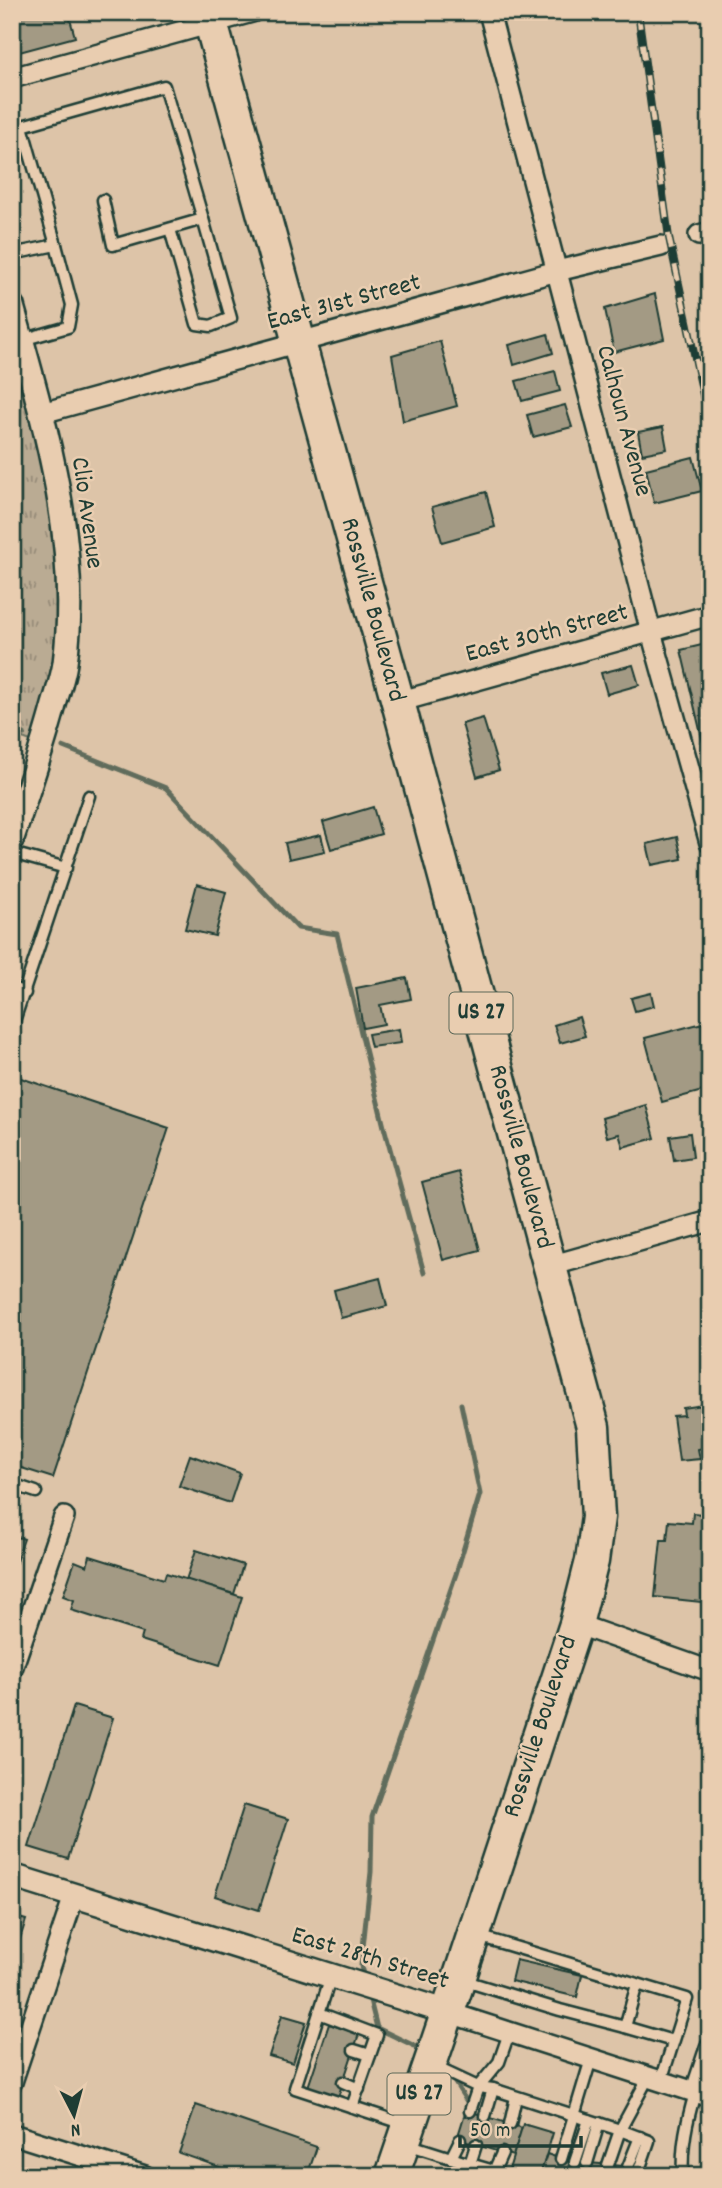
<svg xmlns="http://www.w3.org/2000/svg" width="722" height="2188" font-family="Dekko,sans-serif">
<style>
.grass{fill:url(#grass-tufts);stroke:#6c7464;stroke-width:2}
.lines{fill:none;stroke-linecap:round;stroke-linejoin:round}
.stream{stroke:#606c5c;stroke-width:5}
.building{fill:#a39a84;stroke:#1f3d34;stroke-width:2}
.service-casing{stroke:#1f3d34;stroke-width:15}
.minor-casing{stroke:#1f3d34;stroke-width:24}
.tertiary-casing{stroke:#1f3d34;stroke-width:28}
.trunk-casing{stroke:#1f3d34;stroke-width:37}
.service{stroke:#e9cdb0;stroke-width:10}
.minor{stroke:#e9cdb0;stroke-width:19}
.tertiary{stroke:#e9cdb0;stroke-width:23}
.trunk{stroke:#e9cdb0;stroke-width:32}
.rail-casing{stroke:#1f3d34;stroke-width:8}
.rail{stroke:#e9cdb0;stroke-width:5;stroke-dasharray:16;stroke-linecap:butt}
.labels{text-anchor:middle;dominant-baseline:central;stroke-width:5;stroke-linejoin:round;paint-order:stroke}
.shield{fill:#e9cdb0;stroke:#5c6859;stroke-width:2}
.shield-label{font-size:24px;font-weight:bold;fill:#1f3d34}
.street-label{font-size:26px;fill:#1f3d34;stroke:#e9cdb0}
</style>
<defs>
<pattern id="grass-tufts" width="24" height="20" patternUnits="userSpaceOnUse" patternTransform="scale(1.75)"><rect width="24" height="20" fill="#baab93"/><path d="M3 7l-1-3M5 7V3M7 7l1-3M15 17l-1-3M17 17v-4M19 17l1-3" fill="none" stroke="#978c79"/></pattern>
</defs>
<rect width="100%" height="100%" fill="#ddc4a8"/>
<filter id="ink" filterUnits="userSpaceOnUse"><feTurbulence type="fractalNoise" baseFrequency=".0143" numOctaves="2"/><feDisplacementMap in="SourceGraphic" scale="14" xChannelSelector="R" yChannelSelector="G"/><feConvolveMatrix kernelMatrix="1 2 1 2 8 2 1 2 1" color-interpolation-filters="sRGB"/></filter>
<g filter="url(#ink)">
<polygon class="grass" points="12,339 40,440 55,551 56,648 44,712 33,742 12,734"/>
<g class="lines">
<g class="stream">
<polyline points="12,731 24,734"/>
<polyline points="63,747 166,788 298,928 337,934 384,1127 424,1273"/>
<polyline points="364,1979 361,1966 371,1872 372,1817 456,1574 480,1494 461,1404"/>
<polyline points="369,1996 377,2028 423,2050"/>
<polyline points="450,2075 471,2108"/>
<polyline points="534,2173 545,2176"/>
</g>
</g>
<g class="building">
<polygon points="12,12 68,12 75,37 12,54"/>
<polygon points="655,294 664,339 614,352 605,309"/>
<polygon points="548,334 553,353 514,365 509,345"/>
<polygon points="440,341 457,406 403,421 392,355"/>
<polygon points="555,371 560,391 522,401 516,381"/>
<polygon points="565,405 572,427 533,437 527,415"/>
<polygon points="663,427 667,449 642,454 638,432"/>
<polygon points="693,457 702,491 654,503 646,469"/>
<polygon points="486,492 495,527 442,542 432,507"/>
<polygon points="710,643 710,750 705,751 681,650"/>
<polygon points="633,665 639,685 607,694 601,673"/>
<polygon points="483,718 499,770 477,777 462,724"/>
<polygon points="373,807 381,834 331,849 323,822"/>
<polygon points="321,835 325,851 289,859 285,843"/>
<polygon points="677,837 682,859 652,865 647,844"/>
<polygon points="197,884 226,892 215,936 185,929"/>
<polygon points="407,978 411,999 380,1005 384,1024 363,1028 356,988"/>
<polygon points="651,993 654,1006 635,1011 631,998"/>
<polygon points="579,1017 585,1036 560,1043 554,1025"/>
<polygon points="710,1021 710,1089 662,1102 645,1038"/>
<polygon points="399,1029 401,1043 371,1047 368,1034"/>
<polygon points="12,1075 169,1128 53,1478 12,1465"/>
<polygon points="646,1105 655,1138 623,1147 619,1134 607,1137 602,1118"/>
<polygon points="690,1133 693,1157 674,1160 670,1136"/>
<polygon points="459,1172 480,1250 443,1260 422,1182"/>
<polygon points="380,1278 387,1306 341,1318 334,1290"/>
<polygon points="710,1404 710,1447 698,1449 700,1459 679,1461 673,1416 684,1415 683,1408"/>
<polygon points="190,1455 240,1473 230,1503 179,1486"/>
<polygon points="693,1513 710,1515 710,1603 655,1597 661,1540 667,1540 669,1521 692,1523"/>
<polygon points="12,1535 24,1539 12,1573"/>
<polygon points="196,1550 243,1565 234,1594 186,1580"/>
<polygon points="90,1556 164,1579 166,1573 242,1597 220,1665 141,1640 143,1633 71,1610 74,1600 63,1596 75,1561 87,1566"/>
<polygon points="74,1706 113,1718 68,1859 29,1847"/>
<polygon points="244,1805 288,1819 259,1910 215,1896"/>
<polygon points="12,1916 26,1920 12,1964"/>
<polygon points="516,1960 582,1975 577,1997 511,1981"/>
<polygon points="282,2015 306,2022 293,2063 269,2056"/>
<polygon points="329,2024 359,2034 338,2097 308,2087"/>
<polygon points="196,2105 317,2147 307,2176 245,2176 179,2153"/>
<polygon points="466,2110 522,2128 513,2156 457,2139"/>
<polygon points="523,2124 553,2133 540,2176 507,2176"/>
<polygon points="547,2154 567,2161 633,2167 632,2176 553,2176 541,2172"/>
</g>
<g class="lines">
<g class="service-casing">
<g id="service">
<polyline points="170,229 197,324 211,326 231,318 203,219"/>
<polyline points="56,245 22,126 164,86 203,219 113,245 103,200"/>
<polyline points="12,254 56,245 72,305 68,327 22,340"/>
<polyline points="12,853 66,868"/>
<polyline points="12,988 25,993"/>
<polyline points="12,1027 89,796"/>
<polyline points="12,1484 36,1492"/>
<polyline points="478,1936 687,1999 661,2081"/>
<polyline points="331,1976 295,2088 405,2124"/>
<polyline points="462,1980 560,2010 625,2027 673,2041"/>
<polyline points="319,2013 377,2035 352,2107"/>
<polyline points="625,2027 637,1984"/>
<polyline points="509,2033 499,2062 478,2087 493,2089 620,2130 649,2141 637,2176"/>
<polyline points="354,2050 370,2055"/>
<polyline points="433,2066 478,2087 470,2111"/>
<polyline points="343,2082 359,2089"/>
<polyline points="485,2116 493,2089"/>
<polyline points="510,2124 516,2097"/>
<polyline points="407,2144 451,2158 460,2140"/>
<polyline points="451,2158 470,2164 476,2145"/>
<polyline points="561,2159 591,2059"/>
<polyline points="575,2162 589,2120"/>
<polyline points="587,2163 599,2123"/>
<polyline points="470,2164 494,2171 502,2153"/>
<polyline points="608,2165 620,2130 648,2078"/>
<polyline points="628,2167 640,2137"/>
<path d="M683,2176C681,2146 687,2121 695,2093"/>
</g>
</g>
<g class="minor-casing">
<g id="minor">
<polyline points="489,12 651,632 710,843"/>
<polyline points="12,78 252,12"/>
<polyline points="699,235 710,232"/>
<polyline points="42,413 557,271 661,246"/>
<polyline points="398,702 710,615"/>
<polyline points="550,1266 710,1221"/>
<polyline points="576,1624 710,1671"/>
<polyline points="12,1669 64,1517"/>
<polyline points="447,2012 710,2097"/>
<polyline points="12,2082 74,1896"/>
<polyline points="695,2093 710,2048"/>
<polyline points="12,2134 145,2176"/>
</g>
</g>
<g class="tertiary-casing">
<g id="tertiary">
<path d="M12,306C44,421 81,543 65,663C63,677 58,691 54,705C42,750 27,793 12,838"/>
<polyline points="12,1876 447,2012"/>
</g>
</g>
<g class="trunk-casing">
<polyline id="trunk" points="208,12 398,702 593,1427 598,1517 592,1561 576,1624 459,1979 392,2176"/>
</g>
<use href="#service" class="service"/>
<use href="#minor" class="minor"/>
<use href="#tertiary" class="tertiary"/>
<use href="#trunk" class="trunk"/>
<g class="rail-casing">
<polyline id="rail" points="638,12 669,238 710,427"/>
</g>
<use href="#rail" class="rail"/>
</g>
</g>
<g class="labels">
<g class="shield">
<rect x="449.5" y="992.5" width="63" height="41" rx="5"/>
<rect x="387.5" y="2073.5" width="63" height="41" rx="5"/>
</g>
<g class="shield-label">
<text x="481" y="1013">US 27</text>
<text x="419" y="2094">US 27</text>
</g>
<g class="street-label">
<text transform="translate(344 303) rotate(-15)">East 31st Street</text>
<text transform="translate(623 421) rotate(75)">Calhoun Avenue</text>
<text transform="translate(86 513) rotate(82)">Clio Avenue</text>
<text transform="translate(372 610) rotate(75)">Rossville Boulevard</text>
<text transform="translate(547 634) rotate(-15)">East 30th Street</text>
<text transform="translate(520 1157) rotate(75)">Rossville Boulevard</text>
<text transform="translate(541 1727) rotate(-72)">Rossville Boulevard</text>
<text transform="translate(370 1959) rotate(17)">East 28th Street</text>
</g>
</g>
<rect width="722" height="2188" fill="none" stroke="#e9cdb0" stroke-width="42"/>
<rect x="21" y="21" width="680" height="2146" fill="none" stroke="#1f3d34" stroke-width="2.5" filter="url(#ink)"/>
<g transform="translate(74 2115) rotate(174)" stroke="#e9cdb0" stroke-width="5" paint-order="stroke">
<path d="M0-5L12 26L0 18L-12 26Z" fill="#1f3d34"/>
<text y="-10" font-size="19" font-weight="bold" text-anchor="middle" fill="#1f3d34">N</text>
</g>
<path d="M460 2136v10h121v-10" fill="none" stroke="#1f3d34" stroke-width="3.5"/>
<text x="470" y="2136" font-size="21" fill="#1f3d34" stroke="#e9cdb0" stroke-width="5" paint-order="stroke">50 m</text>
</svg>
